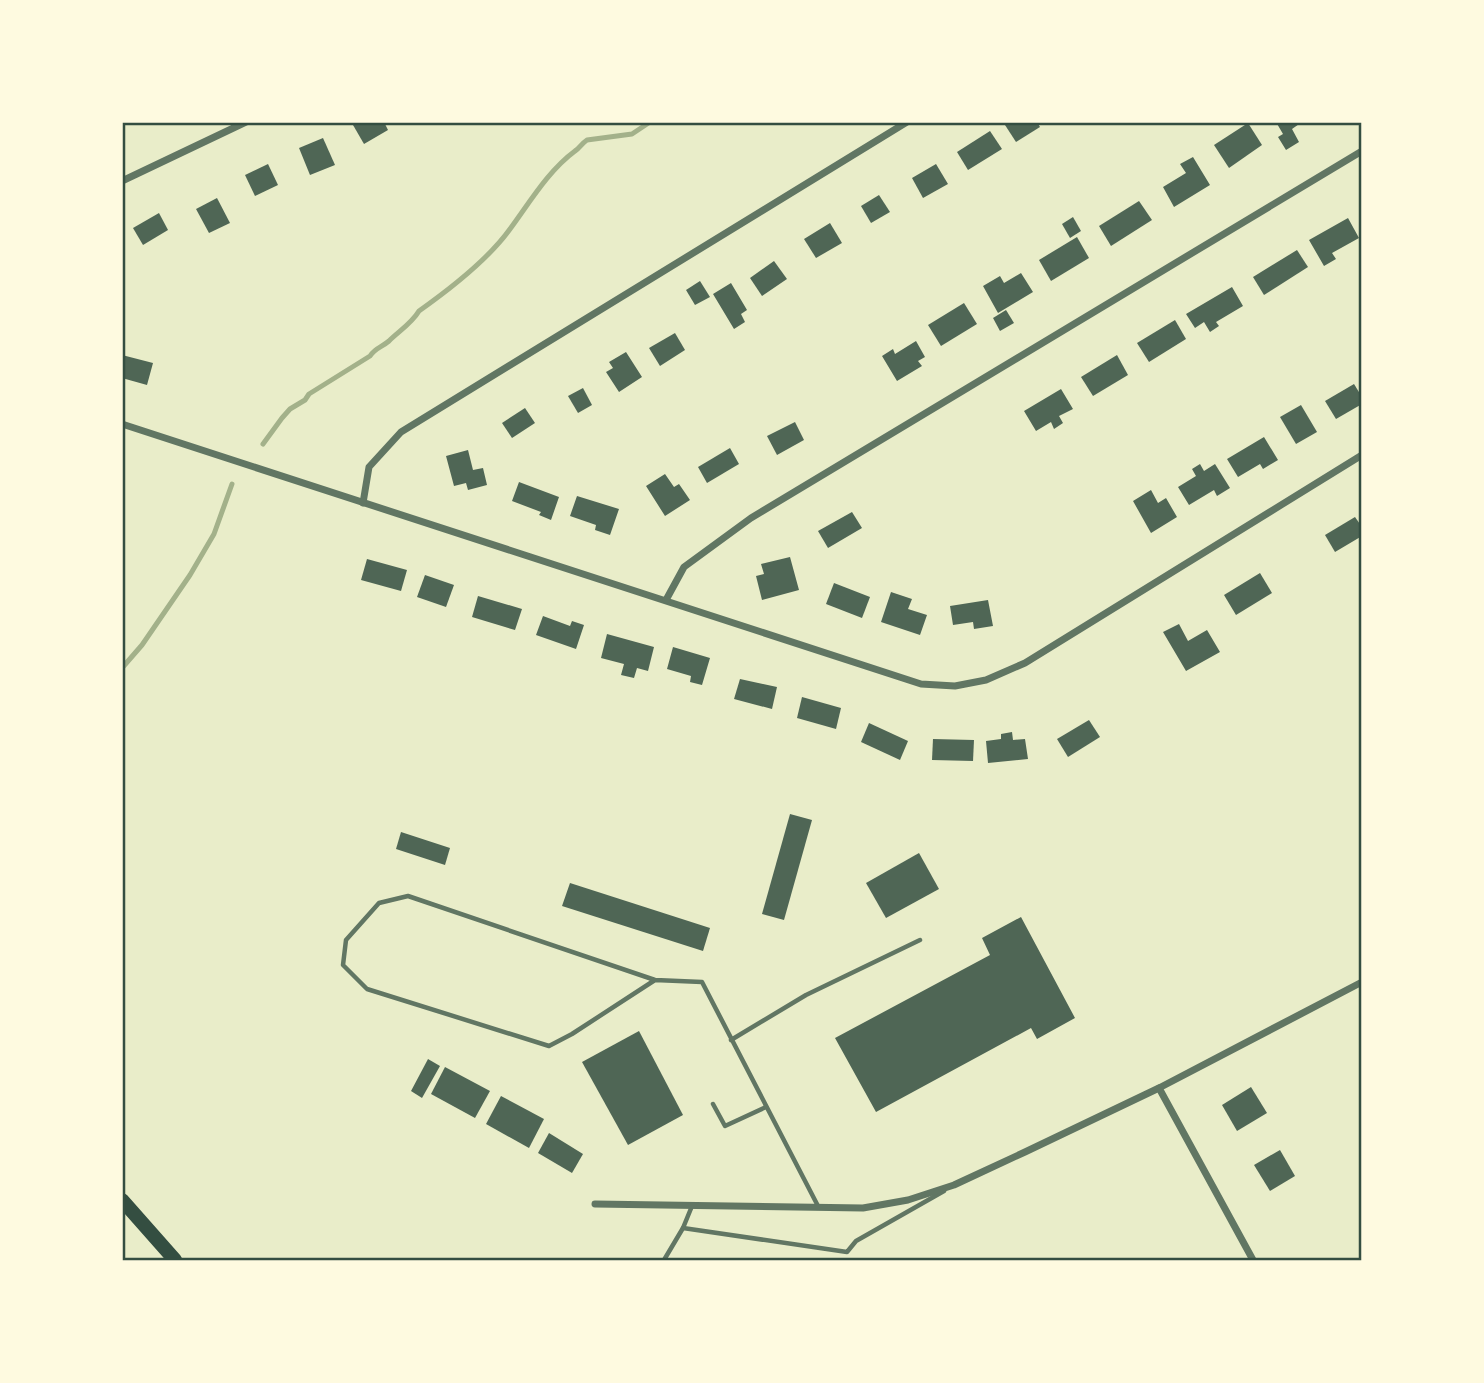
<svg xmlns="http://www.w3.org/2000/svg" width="1484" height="1383" font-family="'Exo 2',sans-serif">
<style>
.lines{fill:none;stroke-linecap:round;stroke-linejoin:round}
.stream{stroke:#a3b18a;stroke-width:5}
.building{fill:#4f6655}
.service{stroke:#617663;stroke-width:4.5}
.minor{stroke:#617663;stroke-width:7}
.motorway{stroke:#344e41;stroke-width:14}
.neatline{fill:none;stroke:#344e41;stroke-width:2.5}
</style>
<rect width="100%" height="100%" fill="#e9edc9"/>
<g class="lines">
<g class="stream">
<path d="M263,444L282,418L290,409L305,400L309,394L370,356C375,348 382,347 389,341C398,332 412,323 419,311C450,289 488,260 510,229C530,202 548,171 575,151C580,148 581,144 587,140L632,134L650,122"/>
<polyline points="122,668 142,645 190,575 214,534 232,484"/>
</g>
</g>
<g class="building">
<polygon points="358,122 384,122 388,130 364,144 353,125"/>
<polygon points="1009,122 1037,122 1040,127 1016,142 1005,125"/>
<polygon points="1276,122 1302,122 1292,129 1299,142 1286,150 1278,137 1283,134"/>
<polygon points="1248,123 1262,145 1229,168 1214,145"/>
<polygon points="990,131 1002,149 968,170 957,152"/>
<polygon points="323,138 335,165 310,175 299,148"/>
<polygon points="1193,157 1210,185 1174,207 1163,187 1186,173 1180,164"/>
<polygon points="268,164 278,185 255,196 245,175"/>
<polygon points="936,164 948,184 923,198 912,178"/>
<polygon points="879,195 890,212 871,223 861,206"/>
<polygon points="217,198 230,223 209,233 196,209"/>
<polygon points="1139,201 1152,220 1111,246 1099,226"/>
<polygon points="159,213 168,230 143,245 133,228"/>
<polygon points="1073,217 1081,231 1070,238 1062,224"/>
<polygon points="1348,218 1359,238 1332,253 1336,259 1324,266 1309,240"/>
<polygon points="830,223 842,243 816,258 804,239"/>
<polygon points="1077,237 1089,258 1051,281 1039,260"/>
<polygon points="1297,250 1308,267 1264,295 1253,277"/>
<polygon points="774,261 787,279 762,296 750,278"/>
<polygon points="1021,273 1033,292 998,313 983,286 1000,276 1004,283"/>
<polygon points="700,281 710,297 695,305 686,290"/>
<polygon points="731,283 747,310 741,314 745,322 734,329 713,294"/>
<polygon points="1232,287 1243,306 1216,322 1219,326 1210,332 1204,322 1195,328 1186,314"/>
<polygon points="964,303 977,324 941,346 928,325"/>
<polygon points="1006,310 1014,323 1000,331 993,318"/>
<polygon points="1175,320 1186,339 1149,362 1137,343"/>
<polygon points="675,333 685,350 660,366 649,348"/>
<polygon points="916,341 925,357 918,361 922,366 897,381 882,356 893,349 895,354"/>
<polygon points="626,352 642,377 619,392 606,372 613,368 609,362"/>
<polygon points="122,355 153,363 147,385 122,378"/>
<polygon points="1117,355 1128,375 1093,396 1081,377"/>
<polygon points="1354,384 1362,397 1362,404 1336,419 1325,401"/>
<polygon points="583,388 592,405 578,413 568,396"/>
<polygon points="1061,389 1073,409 1059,416 1063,423 1054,429 1051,422 1036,431 1024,411"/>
<polygon points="1301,405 1317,432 1296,444 1280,417"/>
<polygon points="525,408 535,423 512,438 502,423"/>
<polygon points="795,422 804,440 777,455 767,436"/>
<polygon points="1264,437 1278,460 1263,469 1260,464 1238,477 1227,459"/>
<polygon points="730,448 739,464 707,483 698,467"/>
<polygon points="468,450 473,470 483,468 487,485 468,490 466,483 454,486 446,456"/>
<polygon points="1200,464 1204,471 1215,464 1230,488 1217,496 1214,490 1189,505 1178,487 1196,476 1192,469"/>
<polygon points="665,474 674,487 679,484 690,500 665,516 646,486"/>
<polygon points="519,482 559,497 551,520 539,515 541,512 512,501"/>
<polygon points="1151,490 1158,503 1166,498 1177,517 1151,533 1133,501"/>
<polygon points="577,496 619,509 610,535 595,530 596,525 570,516"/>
<polygon points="852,512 862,528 828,548 818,531"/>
<polygon points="1355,517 1362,527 1362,536 1335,552 1325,535"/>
<polygon points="790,557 799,590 762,600 756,576 764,574 761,564"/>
<polygon points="367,559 407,570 401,591 361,580"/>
<polygon points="1260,573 1272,593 1236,615 1224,595"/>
<polygon points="425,575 454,585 446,607 417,597"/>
<polygon points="834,583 870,597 862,618 826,604"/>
<polygon points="891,592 912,599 908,609 927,615 920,635 881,622"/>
<polygon points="478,596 522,609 515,630 472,617"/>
<polygon points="988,600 993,626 974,629 973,622 953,625 950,606"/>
<polygon points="543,616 570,626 572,621 584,625 576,649 536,635"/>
<polygon points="1179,624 1188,641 1207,630 1220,652 1186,671 1163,632"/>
<polygon points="607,634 654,647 648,671 637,668 634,678 621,675 624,664 601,658"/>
<polygon points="673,647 710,658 702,685 690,682 691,676 667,669"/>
<polygon points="740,679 777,687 772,709 734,699"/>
<polygon points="802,697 841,708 836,729 797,718"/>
<polygon points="1089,720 1100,737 1068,757 1057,739"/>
<polygon points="869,723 908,741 900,760 861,742"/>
<polygon points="1012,732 1013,740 1025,739 1028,759 988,763 986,741 1001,739 1001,734"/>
<polygon points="933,739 974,740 973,761 932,760"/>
<polygon points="790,814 812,820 784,920 762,914"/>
<polygon points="401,832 450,848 445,865 396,849"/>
<polygon points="919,853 939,889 886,918 866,883"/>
<polygon points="570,883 710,928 703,951 562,906"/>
<polygon points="1021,917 1075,1018 1037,1039 1031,1028 876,1112 835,1038 990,955 982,938"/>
<polygon points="639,1031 683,1115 628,1145 582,1062"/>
<polygon points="428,1059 440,1066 422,1098 411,1091"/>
<polygon points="445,1067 490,1091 475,1118 431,1094"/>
<polygon points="1251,1087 1267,1113 1237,1131 1222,1105"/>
<polygon points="501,1096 544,1119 529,1148 486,1124"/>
<polygon points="549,1133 583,1154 572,1173 538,1153"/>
<polygon points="1280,1150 1295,1176 1270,1191 1254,1165"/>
</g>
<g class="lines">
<g class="service">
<polyline points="655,980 572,1034 549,1046 367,989 343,965 346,940 379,903 408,896 655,980 702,982 818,1206"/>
<polyline points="731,1040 806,995 920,940"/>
<polyline points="713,1104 725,1126 766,1107"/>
<polyline points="683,1228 847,1252 856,1241 944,1191"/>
<polyline points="664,1260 683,1228 692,1206"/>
</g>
<g class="minor">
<polyline points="122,181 246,122"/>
<polyline points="122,424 921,684 955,686 986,680 1025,663 1362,455"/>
<polyline points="363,503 369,467 401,432 907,122"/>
<polyline points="666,600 684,567 751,518 1362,151"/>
<polyline points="1159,1088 1253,1260"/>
<polyline points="595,1204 863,1208 908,1200 954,1185 1025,1152 1159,1088 1362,982"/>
</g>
<polyline class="motorway" points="122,1200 175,1260"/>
</g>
<rect width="1484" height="1383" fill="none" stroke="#fefae0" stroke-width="248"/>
<rect x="124" y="124" width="1236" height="1135" class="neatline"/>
</svg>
